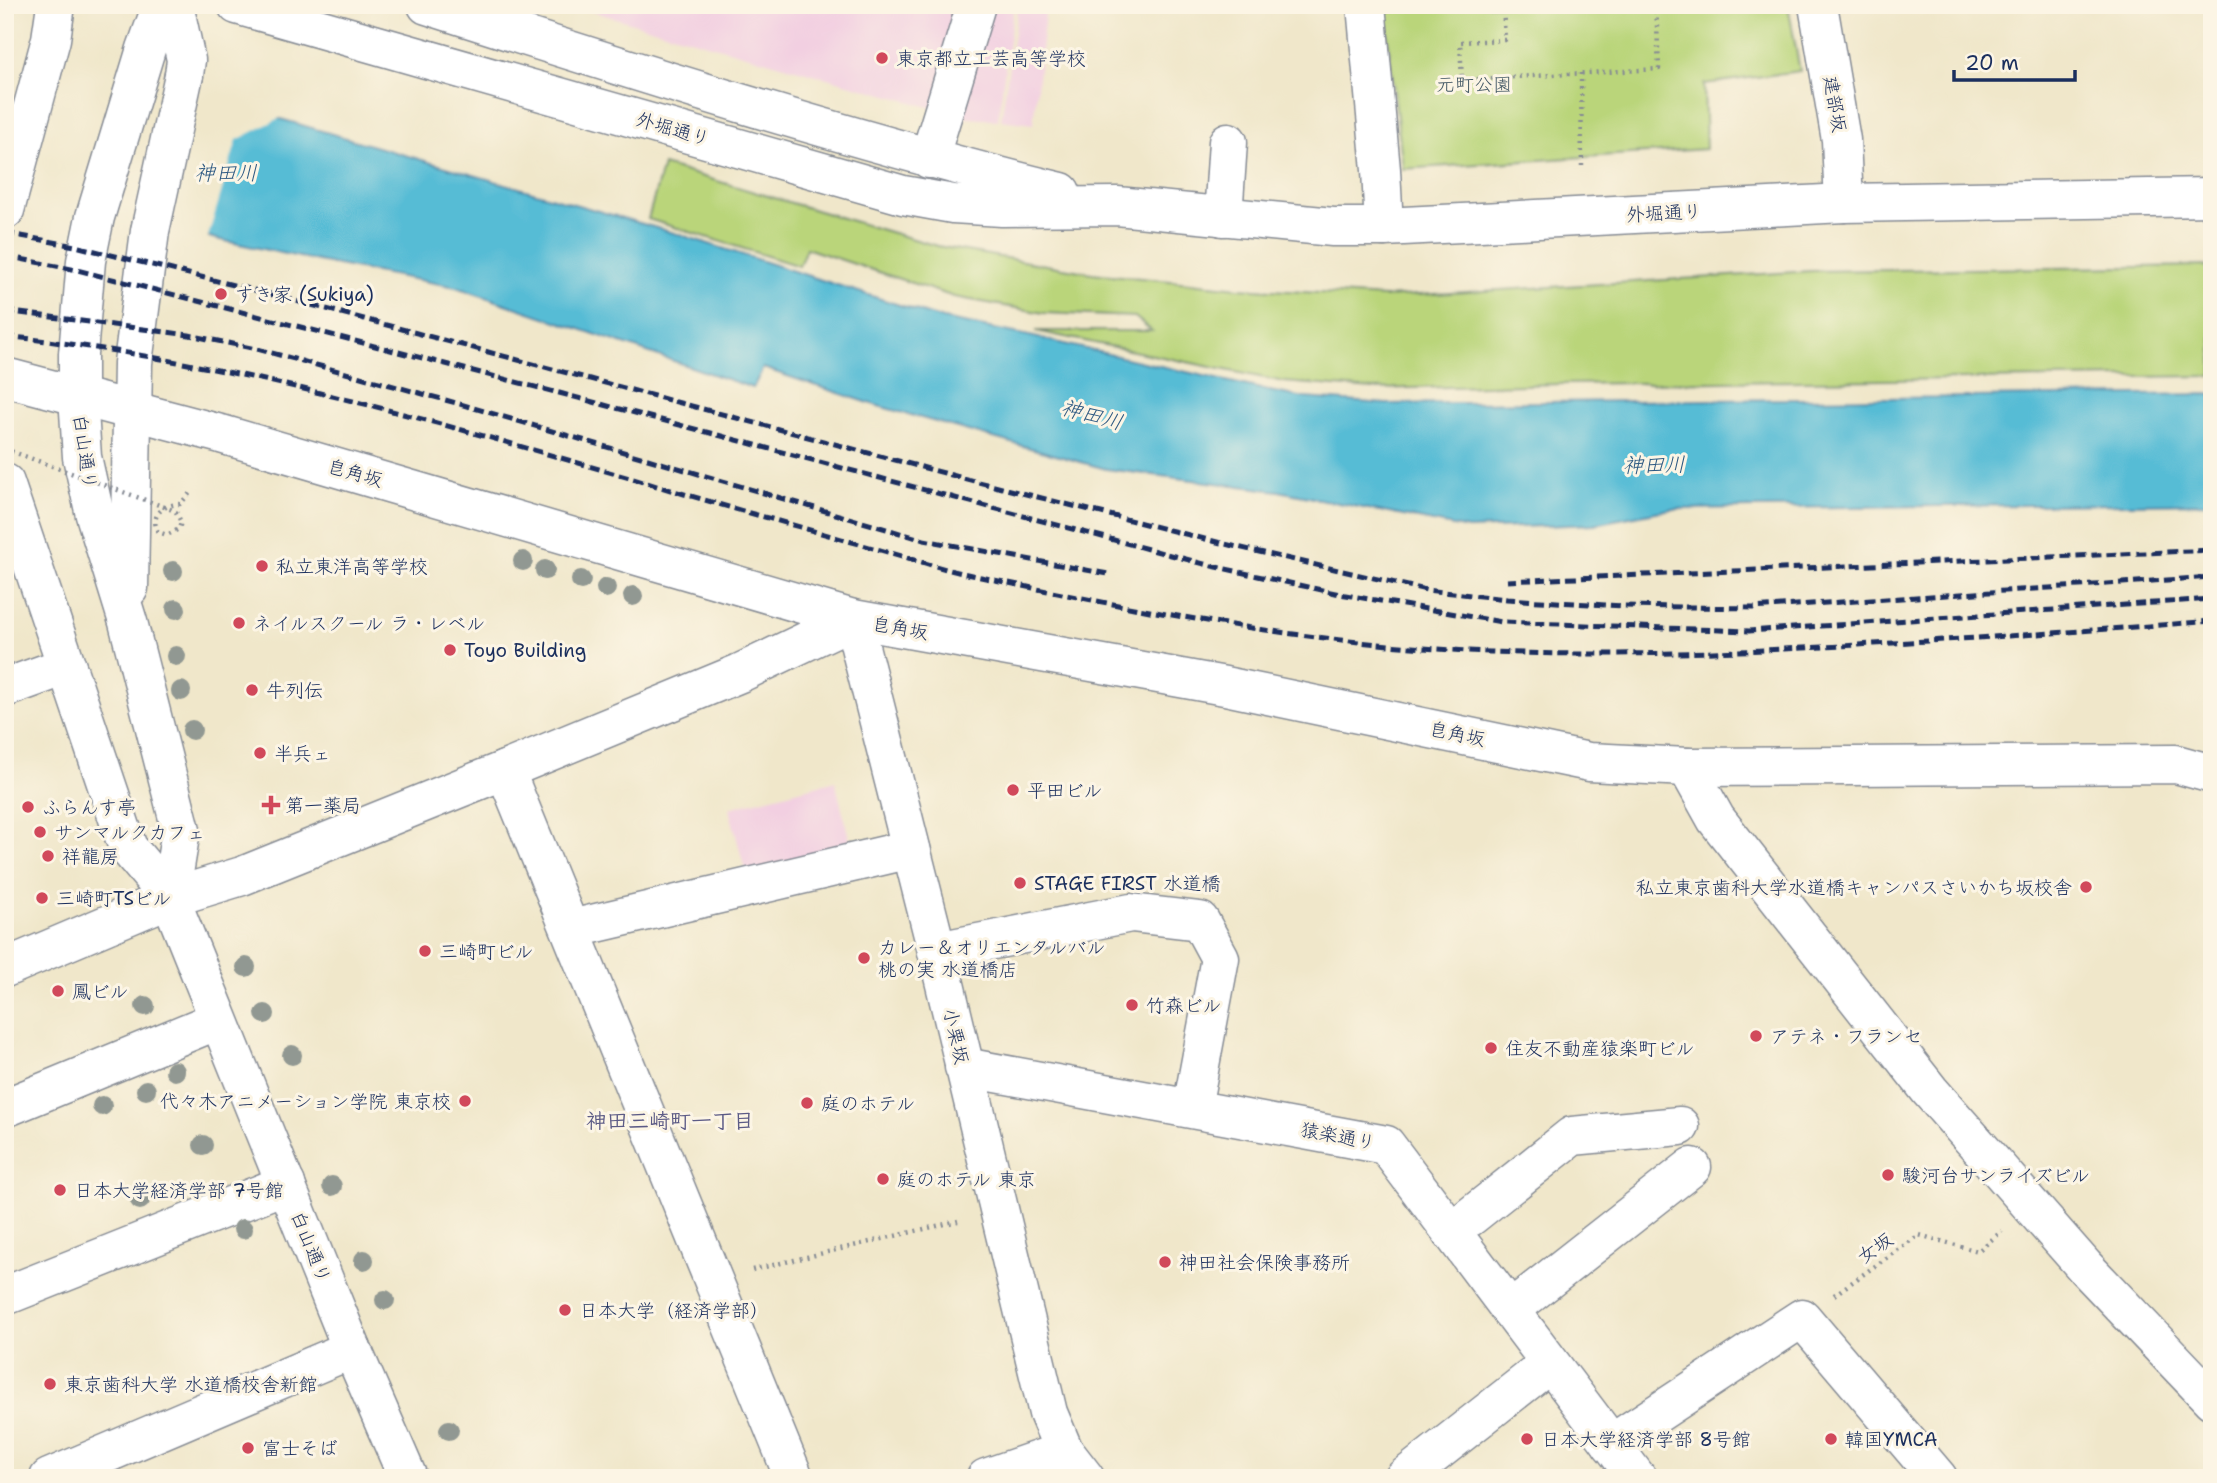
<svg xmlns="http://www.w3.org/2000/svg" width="2217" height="1483" font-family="'Shantell Sans','Klee One',sans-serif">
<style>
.built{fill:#f2cfe1}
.green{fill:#bad57a;stroke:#6a826c;stroke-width:2}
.water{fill:#57bcd5;stroke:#39769a;stroke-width:2}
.pier{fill:#f0e7ca}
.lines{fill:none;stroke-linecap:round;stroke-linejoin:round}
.minor-casing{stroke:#868b94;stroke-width:41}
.major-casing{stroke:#868b94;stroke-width:41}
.path{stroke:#868b94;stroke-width:4.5;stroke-dasharray:2 5;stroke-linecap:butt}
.minor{stroke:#fff;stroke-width:38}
.major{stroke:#fff;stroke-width:38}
.rail{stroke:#1b2f5e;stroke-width:5;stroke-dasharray:10 5;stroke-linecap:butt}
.major-bridge-casing{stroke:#868b94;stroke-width:41;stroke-linecap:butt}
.path-bridge{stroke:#868b94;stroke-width:4.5;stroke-dasharray:2 5;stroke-linecap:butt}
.major-bridge{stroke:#fff;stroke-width:38}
.tree{fill:#919892}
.poi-dot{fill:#d1495b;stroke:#fcf5e5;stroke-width:2.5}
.labels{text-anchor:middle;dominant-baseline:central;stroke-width:6;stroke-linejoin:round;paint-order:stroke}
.poi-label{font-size:19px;fill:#1b2f5e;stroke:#fcf5e5;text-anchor:start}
.park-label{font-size:19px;fill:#435865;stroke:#fcf5e5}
.street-label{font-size:19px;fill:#1b2f5e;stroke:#fcf5e5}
.water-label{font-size:21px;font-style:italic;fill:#2d5982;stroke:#fcf5e5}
.neighbourhood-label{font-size:21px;font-weight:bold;fill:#5c5b86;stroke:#fcf5e5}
</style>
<rect width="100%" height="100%" fill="#fcf5e5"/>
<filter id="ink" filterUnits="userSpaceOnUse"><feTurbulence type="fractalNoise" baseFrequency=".0143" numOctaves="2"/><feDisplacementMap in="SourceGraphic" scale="14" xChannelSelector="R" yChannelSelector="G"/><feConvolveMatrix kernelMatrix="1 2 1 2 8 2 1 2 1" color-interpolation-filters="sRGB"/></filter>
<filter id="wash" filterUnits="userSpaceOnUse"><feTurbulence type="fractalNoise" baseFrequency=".00686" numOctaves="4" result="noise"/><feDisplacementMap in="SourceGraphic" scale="28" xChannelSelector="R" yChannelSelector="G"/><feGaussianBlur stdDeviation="1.57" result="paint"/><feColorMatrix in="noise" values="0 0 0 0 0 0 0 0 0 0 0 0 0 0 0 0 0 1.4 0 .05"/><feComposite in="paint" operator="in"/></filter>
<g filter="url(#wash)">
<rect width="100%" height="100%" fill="#f0e7ca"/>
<g class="built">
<polygon points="569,5 1014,5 998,120 968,118"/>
<polygon points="1018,5 1046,5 1033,124 1001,120"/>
<polygon points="835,781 853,852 747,878 729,808"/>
</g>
<g class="green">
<polygon points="1384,5 1788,5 1800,71 1704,84 1706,149 1403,169"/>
<polygon points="663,165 937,246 1092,273 1239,288 1385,297 1812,271 2212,266 2212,376 1561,384 1373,389 1284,382 1036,331 1152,331 1135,317 1044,313 954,297 806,248 799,266 648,219"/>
</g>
<polygon class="water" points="5,39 681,235 943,319 1025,335 1274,392 1305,398 1386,404 2212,394 2212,503 1671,509 1594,524 1468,529 1279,491 1106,469 878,406 763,368 753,388 456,287 332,264 216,239 5,174"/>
<polygon class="pier" points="5,35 282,117 237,140 207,240 5,178"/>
</g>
<g filter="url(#ink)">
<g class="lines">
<g class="minor-casing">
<g id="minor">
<polyline points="1366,5 1381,170 1384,227"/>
<polyline points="1818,5 1841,140 1844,203"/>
<polyline points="929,159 976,5"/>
<polyline points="1223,217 1228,142"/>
<polyline points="5,377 221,434 853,619 1225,686 1589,762 1687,767 2176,764 2212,774"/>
<polyline points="5,688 66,666"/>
<polyline points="1687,767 1716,819 1930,1091 2085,1267 2212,1400"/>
<polyline points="505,770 794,1478"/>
<polyline points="571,929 911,849"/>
<polyline points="937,951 1131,913 1200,921 1220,958 1192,1108"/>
<polyline points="5,968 170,898 242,876 505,770 740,673 853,619 937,951 1048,1413 1064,1451 1085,1478"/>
<polyline points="964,1067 1386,1145 1637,1478"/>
<polyline points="5,1108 218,1020"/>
<polyline points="1470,1217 1572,1136 1680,1126"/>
<polyline points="5,1296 286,1184"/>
<polyline points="1510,1310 1692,1167"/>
<polyline points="1611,1444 1802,1318 1938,1478"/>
<polyline points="49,1478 352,1349"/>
<polyline points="986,1478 1064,1451"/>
<polyline points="1404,1478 1549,1364"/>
</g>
</g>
<g class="major-casing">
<g id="major">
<polyline points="162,5 146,49 95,217 86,261 78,354 78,396 82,457 95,515 128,622 181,830 170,898"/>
<polyline points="174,5 186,60 184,75"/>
<polyline points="237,5 903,195 953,204 1002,207 1117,206 1333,227 1384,227 1844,203 2212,197"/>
<path d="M427,5C637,72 847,139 1061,192"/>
<polyline points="5,210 51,39 56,5"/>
<polyline points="5,483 128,848 170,898 352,1349 408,1478"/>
<polyline points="129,588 133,363 150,231"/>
</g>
</g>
<g class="path">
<polyline points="1503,5 1505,40 1460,42 1462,80 1659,69 1656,5"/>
<polyline points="1581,73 1582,167"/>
<polyline points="752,1270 958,1221"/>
<polyline points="1834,1295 1919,1235 1978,1251 2002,1231"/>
</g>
<use href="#minor" class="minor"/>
<use href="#major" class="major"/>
<g class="rail">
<polyline points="5,233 75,246 266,293 974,481 1233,546 1426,590 1507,599 1623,606 1753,608 2212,577"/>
<polyline points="5,256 77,270 563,394 1212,566 1340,594 1502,622 1749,631 2212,599"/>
<polyline points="5,311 189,335 261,350 460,404 924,540 1108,574"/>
<path d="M5,336C256,363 498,440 739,510C790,524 841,539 891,553C916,560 942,569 967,574C1137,611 1317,645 1491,652C1619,657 1746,652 1874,644C1987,638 2099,630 2212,621"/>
<polyline points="1507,581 2212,550"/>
</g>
<g class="major-bridge-casing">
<polyline id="major-bridge" points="150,231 184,75"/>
</g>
<path class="path-bridge" d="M5,449L170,509L176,512L181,522L179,529L167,535L158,532C149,515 164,504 180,504L191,492"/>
<use href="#major-bridge" class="major-bridge"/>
</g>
<g class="tree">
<circle cx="523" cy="561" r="10"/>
<circle cx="545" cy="570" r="10"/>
<circle cx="173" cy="571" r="10"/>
<circle cx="581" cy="580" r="10"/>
<circle cx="606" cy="588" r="10"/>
<circle cx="633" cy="596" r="10"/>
<circle cx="176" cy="609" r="10"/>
<circle cx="176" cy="656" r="10"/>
<circle cx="181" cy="691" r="10"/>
<circle cx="192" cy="730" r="10"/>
<circle cx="246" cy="967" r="10"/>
<circle cx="145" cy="1006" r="10"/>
<circle cx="265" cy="1014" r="10"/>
<circle cx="292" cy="1055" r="10"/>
<circle cx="175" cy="1071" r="10"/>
<circle cx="146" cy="1090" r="10"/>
<circle cx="102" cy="1106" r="10"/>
<circle cx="203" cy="1145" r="10"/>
<circle cx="332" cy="1186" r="10"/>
<circle cx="140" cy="1200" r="10"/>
<circle cx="243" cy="1229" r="10"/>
<circle cx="364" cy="1260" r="10"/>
<circle cx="385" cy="1300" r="10"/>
<circle cx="449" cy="1430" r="10"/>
</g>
</g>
<g class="poi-dot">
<circle cx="882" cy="58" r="7"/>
<circle cx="221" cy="294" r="7"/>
<circle cx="262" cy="566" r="7"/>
<circle cx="239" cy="623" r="7"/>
<circle cx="450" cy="650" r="7"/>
<circle cx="252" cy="690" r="7"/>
<circle cx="260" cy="753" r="7"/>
<circle cx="1013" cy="790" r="7"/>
<path d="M267.5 794.5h7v7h7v7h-7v7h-7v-7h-7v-7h7z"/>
<circle cx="28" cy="807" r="7"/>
<circle cx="40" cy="832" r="7"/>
<circle cx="48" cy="856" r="7"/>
<circle cx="1020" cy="883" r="7"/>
<circle cx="2086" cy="887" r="7"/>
<circle cx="42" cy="898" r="7"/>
<circle cx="425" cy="951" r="7"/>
<circle cx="864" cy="958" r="7"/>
<circle cx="58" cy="991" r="7"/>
<circle cx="1132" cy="1005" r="7"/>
<circle cx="1756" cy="1036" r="7"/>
<circle cx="1491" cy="1048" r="7"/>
<circle cx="465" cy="1101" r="7"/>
<circle cx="807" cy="1103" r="7"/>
<circle cx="1888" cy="1175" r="7"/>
<circle cx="883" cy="1179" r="7"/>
<circle cx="60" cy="1190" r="7"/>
<circle cx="1165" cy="1262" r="7"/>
<circle cx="565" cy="1310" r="7"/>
<circle cx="50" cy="1384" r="7"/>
<circle cx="1527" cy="1439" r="7"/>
<circle cx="1831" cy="1439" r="7"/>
<circle cx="248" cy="1448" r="7"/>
</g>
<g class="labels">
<g class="poi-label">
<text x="896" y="58">東京都立工芸高等学校</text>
<text x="235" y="294">すき家 (Sukiya)</text>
<text x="276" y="566">私立東洋高等学校</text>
<text x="253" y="623">ネイルスクール ラ・レベル</text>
<text x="464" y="650">Toyo Building</text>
<text x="266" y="690">牛列伝</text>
<text x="274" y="753">半兵ェ</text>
<text x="1027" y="790">平田ビル</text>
<text x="285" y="805">第一薬局</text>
<text x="42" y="807">ふらんす亭</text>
<text x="54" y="832">サンマルクカフェ</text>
<text x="62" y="856">祥龍房</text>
<text x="1034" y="883">STAGE FIRST 水道橋</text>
<text x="2072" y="887" text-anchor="end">私立東京歯科大学水道橋キャンパスさいかち坂校舎</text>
<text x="56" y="898">三崎町TSビル</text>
<text x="878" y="947">カレー＆オリエンタルバル<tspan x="878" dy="22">桃の実 水道橋店</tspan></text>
<text x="439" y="951">三崎町ビル</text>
<text x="72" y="991">鳳ビル</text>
<text x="1146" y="1005">竹森ビル</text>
<text x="1770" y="1036">アテネ・フランセ</text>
<text x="1505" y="1048">住友不動産猿楽町ビル</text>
<text x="451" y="1101" text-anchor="end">代々木アニメーション学院 東京校</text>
<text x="821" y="1103">庭のホテル</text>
<text x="1902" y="1175">駿河台サンライズビル</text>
<text x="897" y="1179">庭のホテル 東京</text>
<text x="74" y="1190">日本大学経済学部 7号館</text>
<text x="1179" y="1262">神田社会保険事務所</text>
<text x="579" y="1310">日本大学（経済学部）</text>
<text x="64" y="1384">東京歯科大学 水道橋校舎新館</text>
<text x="1541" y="1439">日本大学経済学部 8号館</text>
<text x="1845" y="1439">韓国YMCA</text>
<text x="262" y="1448">富士そば</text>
</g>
<g class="park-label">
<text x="1474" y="84">元町公園</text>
</g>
<g class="street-label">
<text transform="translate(1835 104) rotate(80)">建部坂</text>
<text transform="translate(673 129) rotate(16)">外堀通り</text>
<text transform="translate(1664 213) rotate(-3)">外堀通り</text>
<text transform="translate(85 452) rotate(82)">白山通り</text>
<text transform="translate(355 473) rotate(16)">皀角坂</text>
<text transform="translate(900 628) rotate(10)">皀角坂</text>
<text transform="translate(1457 734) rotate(12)">皀角坂</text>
<text transform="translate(956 1036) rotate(77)">小栗坂</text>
<text transform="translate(1338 1136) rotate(11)">猿楽通り</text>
<text transform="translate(311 1247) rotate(68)">白山通り</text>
<text transform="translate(1875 1248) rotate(-35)">女坂</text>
</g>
<g class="water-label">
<text x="226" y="173">神田川</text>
<text transform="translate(1092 415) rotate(15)">神田川</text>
<text transform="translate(1654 465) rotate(-1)">神田川</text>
</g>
<g class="neighbourhood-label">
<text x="670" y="1121">神田三崎町一丁目</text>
</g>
</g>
<rect width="2217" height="1483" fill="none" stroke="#fcf5e5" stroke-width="28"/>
<path d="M1954 70v10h121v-10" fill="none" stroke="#1b2f5e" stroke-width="3.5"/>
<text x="1965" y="70" font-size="21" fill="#1b2f5e" stroke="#fcf5e5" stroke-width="5" paint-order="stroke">20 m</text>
</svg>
